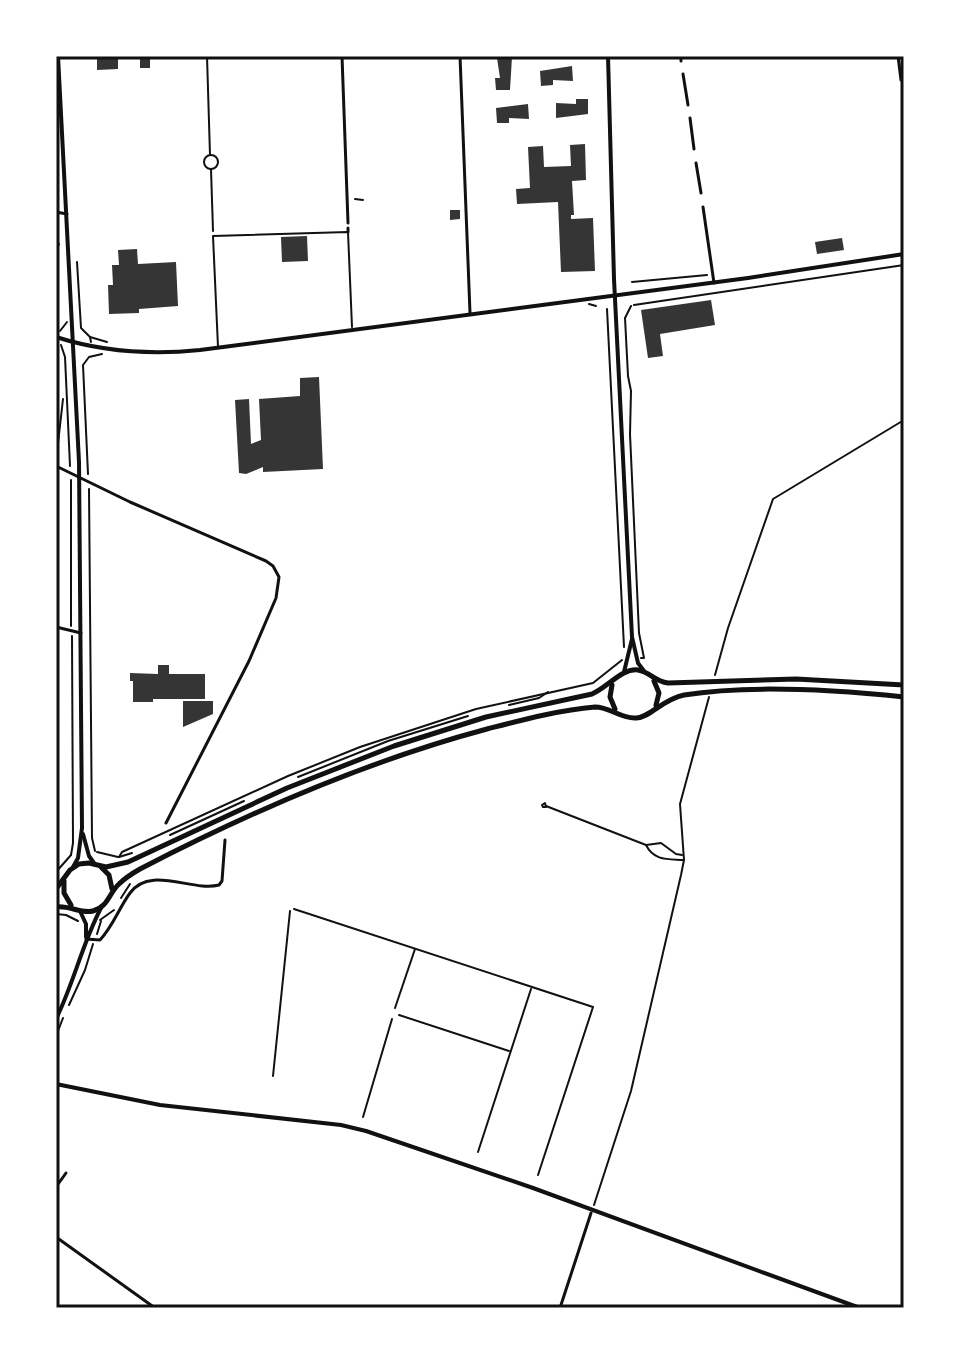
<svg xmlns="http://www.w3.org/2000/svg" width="960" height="1364" font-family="'Noto Sans',sans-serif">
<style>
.building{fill:#353535}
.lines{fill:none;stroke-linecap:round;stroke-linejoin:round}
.path{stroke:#111;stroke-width:2}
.service{stroke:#111;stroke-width:2}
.pedestrian{stroke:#111;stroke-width:3}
.minor{stroke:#111;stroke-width:3}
.tertiary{stroke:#111;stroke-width:4}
.primary{stroke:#111;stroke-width:5}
.neatline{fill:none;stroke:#111;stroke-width:3}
</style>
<rect width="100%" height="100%" fill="#fff"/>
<g class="building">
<polygon points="97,56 118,56 118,69 97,70"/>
<rect x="140" y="56" width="10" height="12"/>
<polygon points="512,57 510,90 496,90 495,78 500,78 497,58"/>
<polygon points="572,66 573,81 553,80 553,85 541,86 540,71"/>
<polygon points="576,99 588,99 588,114 556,118 556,103 576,104"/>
<polygon points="528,104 529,119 509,118 509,123 497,123 496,108"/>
<polygon points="585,144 586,180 572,181 574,215 571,215 571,219 593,218 595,271 561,272 558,202 517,204 516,189 530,188 528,147 543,146 544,167 571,166 570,145"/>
<polygon points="450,210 460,210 460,219 450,220"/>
<polygon points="307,236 308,261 282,262 281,237"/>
<polygon points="842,238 844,250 817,254 815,242"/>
<polygon points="137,249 138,264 176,262 178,306 139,309 139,313 109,314 108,285 113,285 112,265 119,265 118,250"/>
<polygon points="711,300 715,325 660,334 663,356 648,358 641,310"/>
<polygon points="319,377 323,469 263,472 263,467 246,474 239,473 235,400 249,399 251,444 261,440 259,399 300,396 300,378"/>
<polygon points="158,665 169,665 169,674 205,674 205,699 153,699 153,702 133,702 133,681 130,681 130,673 158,674"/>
<polygon points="183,701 213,701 213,714 183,727"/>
</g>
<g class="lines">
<g class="path">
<polyline points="207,56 210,155"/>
<circle cx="211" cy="162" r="7"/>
<polyline points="211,169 213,231"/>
<polyline points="355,199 363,200"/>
<polyline points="77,262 81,328 90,337 91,342"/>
<polyline points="632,282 707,275"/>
<polyline points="589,304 596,306"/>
<polyline points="634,305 904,265"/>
<polyline points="631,306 625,318 628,376 631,391 630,434 639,633 644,658 641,658"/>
<polyline points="607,309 624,647"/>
<polyline points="60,331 67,322"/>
<polyline points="90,337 107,342"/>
<polyline points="61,345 65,357 70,466"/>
<polyline points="88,474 83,365 89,357 102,354"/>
<polyline points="71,480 71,626"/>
<polyline points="89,489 92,838 95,851"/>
<polyline points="715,675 728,628 773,499 904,420"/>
<polyline points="509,705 539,698 548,692"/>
<polyline points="298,777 388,741 468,716"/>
<polygon points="545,803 546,807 543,807 542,805"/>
<path d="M546,806L646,845C654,861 668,859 683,860"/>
<polyline points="170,835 244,801"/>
<polyline points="646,845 661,843 676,854 682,855"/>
<polyline points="97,852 118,857"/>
<polyline points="71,855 73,843 72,636"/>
<polyline points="119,857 122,852 288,776 360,747 476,709 593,683 622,660"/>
<polyline points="119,857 132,853"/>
<polyline points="56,872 71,855"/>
<polyline points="121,898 130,884"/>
<polyline points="294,909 593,1007 538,1175"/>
<polyline points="56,914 66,915 78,921"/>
<polyline points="100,920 114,910"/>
<polyline points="97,934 101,921"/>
<polyline points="69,1005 85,970 93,944"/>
<polyline points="395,1008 415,949"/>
<polyline points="399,1015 509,1051"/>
<polyline points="56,1036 63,1018"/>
<polyline points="273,1076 290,911"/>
<polyline points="363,1117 392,1019"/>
<polyline points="478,1152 531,989"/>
<polyline points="594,1205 631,1091 681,875 684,860 680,804 709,697"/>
</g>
<g class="service">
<polyline points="56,252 59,244"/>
<polyline points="218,347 213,236 348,232 352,327"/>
<polyline points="56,461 63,399"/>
</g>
<g class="pedestrian">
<polyline points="342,56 348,223"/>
<polyline points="348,228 348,232"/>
<polyline points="56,1187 66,1173"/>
<polyline points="56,1237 155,1308"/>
<polyline points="560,1308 591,1213"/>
</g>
<g class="minor">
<polyline points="460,56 470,313"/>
<polyline points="681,56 681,61"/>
<polyline points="898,56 901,80"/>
<polyline points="683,74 688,105"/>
<polyline points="903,93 904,97"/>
<polyline points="690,118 694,149"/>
<polyline points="696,163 701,193"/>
<polyline points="703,207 714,283"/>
<polyline points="56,212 67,214"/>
<polyline points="56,466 130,502 266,561 273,566 279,577 276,598 249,661 166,823"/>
<polyline points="56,627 81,633"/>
<path d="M86,939L100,940C113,926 119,908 130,893C150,865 192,892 219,885L222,881L225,840"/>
</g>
<g class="tertiary">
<polyline points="58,56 79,462 82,828 78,858 73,867"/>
<polyline points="608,56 614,279 632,637 638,663 644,671"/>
<path d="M56,337C103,352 151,355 200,350L748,278L904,254"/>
<polyline points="624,672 632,639"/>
<polyline points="83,834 89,856 94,863"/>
<polyline points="80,911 86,924 86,937"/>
<path d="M56,1019C74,983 82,944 101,908"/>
<polyline points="56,1084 160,1105 341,1125 366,1131 533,1188 860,1308"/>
</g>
<g class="primary">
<polyline points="654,681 659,693 656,705"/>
<polyline points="612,685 610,697 615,709"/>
<polyline points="101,867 109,875 112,889"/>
<polyline points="64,881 64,893 71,905"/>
<path d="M56,889L70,870L79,864L89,863L106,867L128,862L287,788L394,746L486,717L592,694C608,687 622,668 638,670C650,672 654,681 668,683L796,679L904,685"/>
<path d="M56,907C69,905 81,914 93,911C108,907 109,893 119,884C125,878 133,873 140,869C250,812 367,761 487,729C522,720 559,710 595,707C610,707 621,719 636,718C649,718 663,699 684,695C751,684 836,690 904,697"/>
</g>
</g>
<rect width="960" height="1364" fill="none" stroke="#ffffff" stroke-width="116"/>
<rect x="58" y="58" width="844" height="1248" class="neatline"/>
</svg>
